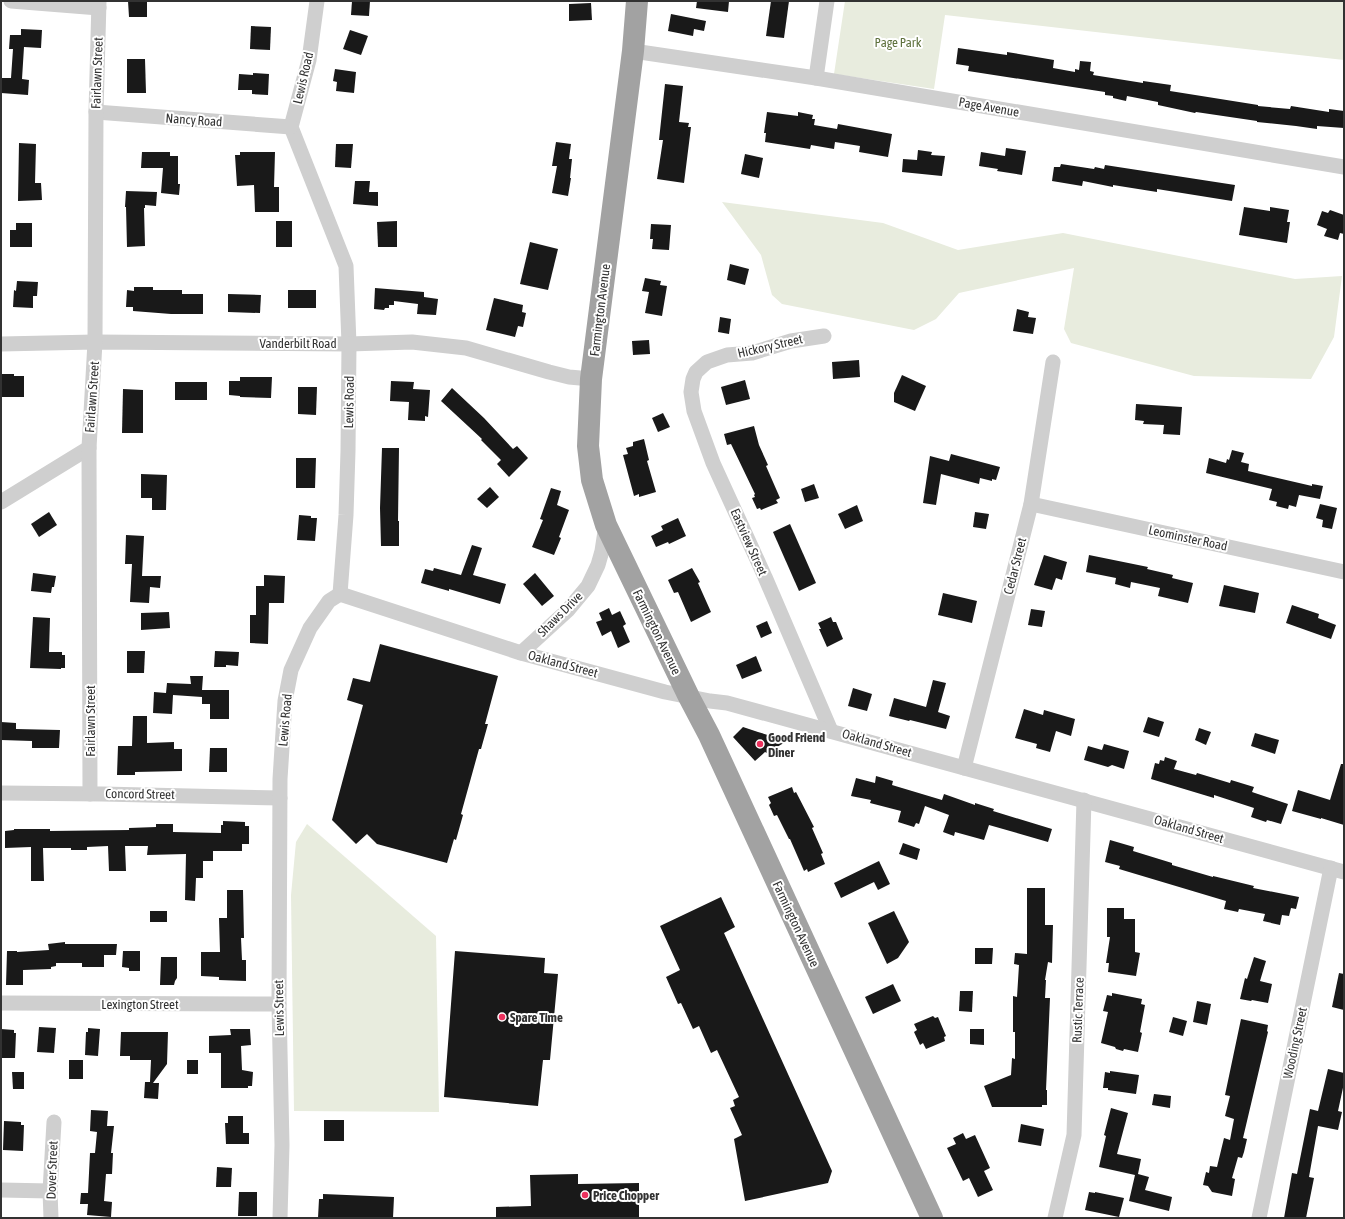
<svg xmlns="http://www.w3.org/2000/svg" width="1345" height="1219" font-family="'Asap Condensed',sans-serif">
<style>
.green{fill:#e8ecde}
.building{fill:#191919}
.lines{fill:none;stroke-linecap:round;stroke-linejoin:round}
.minor{stroke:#cfcfcf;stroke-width:15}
.trunk{stroke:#a2a2a2;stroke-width:22}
.poi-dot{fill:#ec325e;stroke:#fff;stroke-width:1.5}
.labels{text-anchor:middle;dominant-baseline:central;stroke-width:4;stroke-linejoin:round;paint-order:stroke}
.park-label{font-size:13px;fill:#5e713d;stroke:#fff}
.street-label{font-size:13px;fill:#323232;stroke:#fff}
.poi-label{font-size:13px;font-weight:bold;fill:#323232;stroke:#fff;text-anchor:start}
</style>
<rect width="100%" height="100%" fill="#fff"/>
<g class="green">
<polygon points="845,1 1344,1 1344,60 945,15 934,89 834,74"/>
<polygon points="722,202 883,223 958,250 1063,233 1295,279 1342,276 1334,337 1311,379 1194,376 1071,343 1064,329 1074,268 959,293 936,319 914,330 782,304 772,295 761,255"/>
<polygon points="307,824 436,936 439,1112 294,1111 291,895 296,842"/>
</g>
<g class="building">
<polygon points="128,1 147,1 147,17 129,17"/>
<polygon points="352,1 370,1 369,16 351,15"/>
<polygon points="697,1 729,1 728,12 696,8"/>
<polygon points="771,1 789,1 784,38 766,36"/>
<polygon points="591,3 592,20 569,21 569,4"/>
<polygon points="671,14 706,21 704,31 694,29 693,36 668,31"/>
<polygon points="251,26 271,27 270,50 250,49"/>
<polygon points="21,29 42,30 41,48 24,47 22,79 29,80 28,95 1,93 1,78 11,78 13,49 9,49 10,35 21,35"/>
<polygon points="350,30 368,36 361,55 343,49"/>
<polygon points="958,48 1007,55 1007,52 1054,60 1053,68 1075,72 1075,69 1079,70 1080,61 1091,62 1090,71 1094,72 1093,75 1143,83 1143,81 1171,85 1170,91 1258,105 1258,106 1290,109 1291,106 1329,112 1329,109 1344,111 1344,128 1317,126 1317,129 1296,126 1257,122 1257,121 1196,112 1195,113 1158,105 1158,102 1127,96 1126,101 1113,98 1113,96 1105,95 1105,92 968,71 969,66 956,64"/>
<polygon points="127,59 145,59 146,93 127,93"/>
<polygon points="335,69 356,72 354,93 336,91 337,82 333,81"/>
<polygon points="253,73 269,74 268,95 252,94 252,90 238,90 239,74 253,75"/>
<polygon points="665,84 683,86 679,122 689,123 688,127 691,127 684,183 657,179 663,140 659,140"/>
<polygon points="767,112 798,116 798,112 813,115 812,119 815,119 814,125 837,129 838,124 892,134 888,157 859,152 860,146 835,142 834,149 811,145 810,149 765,142 766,133 764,133"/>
<polygon points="556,142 571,144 569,159 572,159 570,178 571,178 568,196 552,193 557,166 552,166"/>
<polygon points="19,143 36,144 35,183 41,183 42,200 18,201"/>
<polygon points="336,144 353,144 351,168 335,167"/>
<polygon points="1006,148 1026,151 1022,175 997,171 998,169 979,166 981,152 1005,156"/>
<polygon points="918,150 932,152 931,155 945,156 942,176 902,172 903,159 917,160"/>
<polygon points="142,152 170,152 170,156 178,156 178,184 180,184 179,195 161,193 163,168 141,168"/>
<polygon points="240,152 275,152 274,187 279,187 279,212 255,212 254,185 237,186 235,155 240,155"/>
<polygon points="745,154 763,158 759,178 741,174"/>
<polygon points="1061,164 1094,169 1095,167 1104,169 1105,165 1235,185 1232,201 1157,189 1157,192 1113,185 1113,187 1083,181 1082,186 1052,181 1054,167 1060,167"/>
<polygon points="355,181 370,181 369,192 378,192 378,206 353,204"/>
<polygon points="126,191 157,192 156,206 145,205 145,208 144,208 145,246 127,247 126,207 125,207"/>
<polygon points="1244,207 1270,211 1270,207 1289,210 1287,222 1290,222 1287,243 1239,235"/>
<polygon points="1330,210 1344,215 1344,234 1340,233 1338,240 1324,236 1327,229 1317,225 1322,211 1328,213"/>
<rect x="276" y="221" width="16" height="26"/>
<polygon points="397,221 397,247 378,247 377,222"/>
<polygon points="16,223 32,223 32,247 10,247 10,230 16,230"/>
<polygon points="651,224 671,225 669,250 652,249 653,239 650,239"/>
<polygon points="530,242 558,249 548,290 520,284"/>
<polygon points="730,264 749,269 745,285 727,280"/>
<polygon points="645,278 661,281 660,285 667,286 662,316 645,313 649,292 642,291"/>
<polygon points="17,281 38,282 37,296 33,296 33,308 13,307 14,290 16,291"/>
<polygon points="134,287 153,287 153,290 182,290 182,294 203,294 203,314 171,314 133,311 133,307 126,307 127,290 134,291"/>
<polygon points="375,288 424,292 424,297 438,299 436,315 417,314 418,304 394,301 394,305 389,305 389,308 385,308 384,310 374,309"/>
<rect x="288" y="290" width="28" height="18"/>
<polygon points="228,294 261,295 260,313 228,312"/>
<polygon points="494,298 523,305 522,312 526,313 523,327 518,326 515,337 486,330"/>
<polygon points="1017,309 1029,312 1028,317 1036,318 1033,334 1013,331"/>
<polygon points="720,317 731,319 729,334 718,332"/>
<polygon points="649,340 650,354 633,355 632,341"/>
<polygon points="859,360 860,377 833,379 832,362"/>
<polygon points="1,374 14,374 14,376 24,376 24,397 1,397"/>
<polygon points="902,375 926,386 915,411 894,402 894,393"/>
<polygon points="240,377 272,377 271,398 240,397 240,396 229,395 229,381 240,381"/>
<polygon points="745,380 750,399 726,405 721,387"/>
<polygon points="391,381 414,382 413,389 430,390 428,417 425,416 425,421 408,420 409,402 390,401"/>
<rect x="175" y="382" width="32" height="18"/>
<polygon points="298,387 317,387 316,415 298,414"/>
<polygon points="452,388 484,418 513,449 517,446 528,458 509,477 497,464 501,460 481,440 482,439 441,401"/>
<polygon points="123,389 143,390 143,433 122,433"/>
<polygon points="1136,404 1182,407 1180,435 1163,434 1164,425 1143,424 1144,421 1135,420"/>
<polygon points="663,413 670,427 658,432 652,418"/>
<polygon points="754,426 759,445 768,465 766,466 780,498 776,500 778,503 761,510 760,508 757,509 752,498 755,497 754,495 755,494 731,444 727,445 724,434"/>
<polygon points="644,439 649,460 647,461 656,492 639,497 639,494 634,496 623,455 628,454 626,448 633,446 633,442"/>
<polygon points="382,448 399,448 398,521 399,521 399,546 381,546 380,508"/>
<polygon points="1232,450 1244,453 1241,462 1249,464 1248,471 1312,486 1312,484 1323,486 1320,499 1299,495 1296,507 1289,505 1288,509 1276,506 1277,502 1269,500 1272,489 1206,473 1209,458 1226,463 1227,459 1229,460"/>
<polygon points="951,454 1000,467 996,480 992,479 992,481 980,478 979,484 941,474 936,505 923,503 930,456 949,461"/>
<polygon points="296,458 316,458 315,488 296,488"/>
<polygon points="141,474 167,475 166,510 152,510 152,498 141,498"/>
<polygon points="814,484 819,498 805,502 801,489"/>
<polygon points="490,487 499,497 487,508 477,499"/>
<polygon points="551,488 561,491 557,505 569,510 559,537 561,538 554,555 532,547 543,520 540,519"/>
<polygon points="1320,504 1337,508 1332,529 1322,527 1323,520 1316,518"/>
<polygon points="857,505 863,521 845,529 838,514"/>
<polygon points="49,512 57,525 39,537 31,524"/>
<polygon points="975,512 989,514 986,529 973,527"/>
<polygon points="299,515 311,516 311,518 317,518 315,541 297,540"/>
<polygon points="678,518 686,536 669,544 668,542 656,547 651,536 663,530 661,526"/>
<polygon points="790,524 816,583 799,591 773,532"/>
<polygon points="126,535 144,536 142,576 161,576 160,588 150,587 149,603 130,602 132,564 125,564"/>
<polygon points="472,545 482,548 473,575 506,584 500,604 449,589 449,591 421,583 425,569 433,571 434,568 461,575"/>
<polygon points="1044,555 1067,562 1062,580 1056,578 1052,590 1034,585"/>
<polygon points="1089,555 1148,567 1147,569 1173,575 1172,578 1193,583 1188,603 1158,596 1160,588 1131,582 1130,588 1115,584 1116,578 1086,572"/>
<polygon points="692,568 700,582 698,583 711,612 691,622 678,592 674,593 668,580"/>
<polygon points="33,573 56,576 54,587 52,587 51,593 31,591"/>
<polygon points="535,573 554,596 542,606 523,584"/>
<polygon points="264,575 285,576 284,603 269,603 268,644 250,643 250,615 256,615 256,586 264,586"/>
<polygon points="1224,585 1259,593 1255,613 1219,606"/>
<polygon points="943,593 977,601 972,623 938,615"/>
<polygon points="1292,605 1319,614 1318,618 1336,625 1331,639 1286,623"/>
<polygon points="609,608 612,615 620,611 626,624 623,626 630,642 618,648 611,631 602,636 596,622 602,620 599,613"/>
<polygon points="1031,609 1045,611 1042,627 1028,625"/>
<polygon points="169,612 170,628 141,630 141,613"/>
<polygon points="33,617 50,618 49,652 62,652 62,655 65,655 65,668 61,668 61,669 30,668"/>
<polygon points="831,617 833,622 836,622 843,639 827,647 819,629 821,629 818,623"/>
<polygon points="767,621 772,633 761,638 756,626"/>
<polygon points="380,644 498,676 485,724 488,724 481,749 479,749 461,814 463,815 456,840 454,839 447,863 377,844 367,834 356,844 332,820 363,705 347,700 353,678 370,682"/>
<polygon points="127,651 145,651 144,673 127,673"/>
<polygon points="215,651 239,652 238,666 226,665 226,667 214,667"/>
<polygon points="756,656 762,671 742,679 736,665"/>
<polygon points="190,676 203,676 202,690 229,690 229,719 210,719 210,704 202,704 202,697 173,695 172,714 153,713 154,692 166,693 167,683 191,684"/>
<polygon points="933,680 946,683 938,712 950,716 946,729 910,720 909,721 889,716 894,698 926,707"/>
<polygon points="853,688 872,694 867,711 848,706"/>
<polygon points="1024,709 1043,715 1044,710 1075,719 1071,736 1056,731 1050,752 1036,748 1037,744 1015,738"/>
<polygon points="133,716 147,716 147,743 174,742 174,749 182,749 182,771 135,772 135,775 117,775 118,746 132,746"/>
<polygon points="1148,717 1164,722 1159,737 1143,732"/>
<polygon points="1,722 16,723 16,729 60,730 59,748 32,748 32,741 1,740"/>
<polygon points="743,727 758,732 787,741 767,753 765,752 755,761 733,737"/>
<polygon points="1199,728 1211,732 1206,745 1195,740"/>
<polygon points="1255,733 1279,740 1275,754 1251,746"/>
<polygon points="1104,744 1129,751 1124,769 1112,765 1108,767 1084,760 1088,746 1102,750"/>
<polygon points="210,748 227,748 227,772 209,772"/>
<polygon points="1165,757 1177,761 1174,769 1196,775 1197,773 1230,783 1231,780 1254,787 1252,792 1288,804 1281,824 1267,820 1266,822 1251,817 1254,808 1214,795 1214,798 1151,779 1155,763 1159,764 1160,760 1164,761"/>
<polygon points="1341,764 1344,764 1344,825 1321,818 1321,819 1292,811 1298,790 1330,800"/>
<polygon points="876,776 893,781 892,785 942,800 944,794 975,805 975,803 994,809 993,811 1052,829 1048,842 989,825 984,840 955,832 954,836 943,832 949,815 925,806 919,824 916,823 914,827 898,822 901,811 870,803 871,800 851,796 856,778 875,783"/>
<polygon points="792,787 794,793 796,792 814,827 812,828 823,853 821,854 825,864 808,872 807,869 804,871 790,839 789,839 777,815 774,816 769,805 771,803 768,797"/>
<polygon points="223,821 245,822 245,826 249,826 249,844 242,844 242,851 213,851 213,861 203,861 203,878 196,878 195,901 185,900 186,854 147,855 148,846 125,846 126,871 109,871 108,846 87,847 87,850 71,850 71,848 43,848 44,881 31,881 31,847 5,848 5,831 14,830 14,829 50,829 50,831 129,830 129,828 156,827 156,824 173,824 173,832 221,833 221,825 223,825"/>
<polygon points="1110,840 1134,847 1133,851 1172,863 1172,865 1213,877 1213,876 1254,886 1253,888 1299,897 1296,909 1291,908 1289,916 1282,915 1280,925 1263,921 1265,914 1239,909 1238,912 1224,909 1226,901 1119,869 1120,866 1105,862"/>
<polygon points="903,843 920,849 917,860 899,854"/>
<polygon points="879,861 890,884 878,890 874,882 841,898 834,883"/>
<polygon points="1027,888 1045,888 1045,925 1053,925 1052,963 1048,962 1045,980 1046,980 1045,998 1050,998 1046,1090 1047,1090 1047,1105 1042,1105 1042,1107 992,1107 984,1086 1011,1075 1012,1058 1015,1059 1015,1032 1013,1032 1013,996 1017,997 1019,965 1014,964 1015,953 1027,954"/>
<polygon points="227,890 243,890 244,938 241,938 242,960 246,960 246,981 219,980 219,977 201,976 201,952 220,952 219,918 227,918"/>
<polygon points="721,897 735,927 724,933 832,1171 828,1183 745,1201 734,1139 742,1135 730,1108 735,1106 733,1100 739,1097 717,1050 711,1053 699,1026 693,1029 681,1003 678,1004 666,977 680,970 660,926"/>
<polygon points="1107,908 1124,908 1124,919 1135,919 1135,952 1140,953 1136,976 1108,972 1109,963 1106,963 1110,937 1107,937"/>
<rect x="150" y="911" width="17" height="11"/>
<polygon points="894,911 909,942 898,958 887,964 868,923"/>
<polygon points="65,942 65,944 117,944 116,955 104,955 104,967 82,967 82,963 56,963 56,966 51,967 51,969 23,970 23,985 6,985 7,951 17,951 17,952 49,950 48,944"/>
<polygon points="975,948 993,948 992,964 975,964"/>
<polygon points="123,951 140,951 140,971 129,971 129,968 122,967"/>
<polygon points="455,951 545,958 544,973 558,974 550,1060 543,1060 538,1106 444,1097"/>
<polygon points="161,957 177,957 177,978 175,981 174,985 160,985"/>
<polygon points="1254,957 1266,961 1260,981 1272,984 1268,1003 1252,1000 1251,1001 1240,999 1245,978 1247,979"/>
<polygon points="1339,973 1344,974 1344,1010 1332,1007"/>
<polygon points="893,984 901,1001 873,1014 865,997"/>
<polygon points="960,991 973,991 972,1012 959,1011"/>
<polygon points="1112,993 1142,999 1141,1004 1145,1005 1140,1032 1142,1033 1138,1052 1124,1049 1123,1051 1116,1049 1115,1047 1101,1043 1108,1012 1103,1011 1107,995 1112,996"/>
<polygon points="1197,1001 1211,1004 1207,1025 1193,1022"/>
<polygon points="933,1016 935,1018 938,1017 946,1036 944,1037 945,1041 926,1049 923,1043 920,1045 914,1032 917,1030 914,1024"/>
<polygon points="1173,1017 1187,1021 1183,1036 1169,1032"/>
<polygon points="1241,1019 1268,1025 1267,1031 1268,1032 1243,1138 1247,1139 1244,1152 1242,1158 1238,1157 1232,1178 1235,1179 1232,1196 1212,1192 1208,1186 1203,1185 1206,1172 1209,1173 1210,1166 1217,1167 1224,1138 1230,1140 1234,1119 1225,1116 1230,1096 1225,1095"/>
<polygon points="39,1027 56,1028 54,1053 37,1052"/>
<polygon points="88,1028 100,1029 98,1056 85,1055 86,1032 88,1032"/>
<polygon points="1,1029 14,1030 14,1033 16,1033 15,1058 1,1058"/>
<polygon points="230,1029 250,1029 251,1045 241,1046 242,1070 253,1072 252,1086 248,1086 248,1088 221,1088 221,1053 209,1053 209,1036 231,1035"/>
<polygon points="970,1029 984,1029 984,1045 970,1044"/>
<polygon points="121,1032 168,1032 167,1064 153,1083 159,1083 158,1099 144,1098 145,1082 150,1082 151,1060 130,1060 130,1056 120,1056"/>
<rect x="69" y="1060" width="14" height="19"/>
<rect x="187" y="1060" width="11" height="14"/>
<polygon points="1328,1069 1344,1073 1344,1083 1338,1111 1342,1112 1338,1130 1318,1126 1309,1177 1314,1178 1306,1218 1284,1218 1292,1173 1297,1174 1310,1109 1318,1111"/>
<polygon points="1110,1071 1139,1075 1136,1094 1108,1090 1108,1088 1103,1088 1105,1072 1110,1073"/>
<polygon points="12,1072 24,1072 24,1089 13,1089"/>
<polygon points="1154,1094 1171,1096 1170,1108 1152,1105"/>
<polygon points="1111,1108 1128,1113 1117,1154 1141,1159 1138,1174 1149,1177 1145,1190 1172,1197 1169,1211 1129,1201 1135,1175 1099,1167 1106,1136 1104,1135"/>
<polygon points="91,1110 108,1111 107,1126 114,1126 111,1153 113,1153 112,1174 106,1174 104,1201 112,1202 111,1217 87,1215 88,1204 80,1204 81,1193 88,1193 90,1153 95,1153 97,1132 90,1131"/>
<polygon points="228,1116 243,1116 243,1133 249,1133 249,1144 226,1144 225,1123 228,1123"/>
<rect x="324" y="1120" width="20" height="21"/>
<polygon points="4,1121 21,1122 21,1125 24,1125 23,1151 3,1150"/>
<polygon points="1021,1124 1044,1129 1041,1146 1018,1142"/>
<polygon points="963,1133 966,1139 975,1135 990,1168 984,1171 993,1190 978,1197 969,1178 963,1181 947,1148 956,1144 953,1138"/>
<polygon points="217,1167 232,1168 231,1187 216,1187"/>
<polygon points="578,1174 578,1184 639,1183 639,1218 496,1218 496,1207 531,1206 530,1175"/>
<polygon points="239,1192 257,1192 257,1216 238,1216"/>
<polygon points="1089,1192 1095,1193 1095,1192 1124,1198 1119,1217 1085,1210"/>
<polygon points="323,1194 394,1197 393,1218 318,1218 319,1199 323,1199"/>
</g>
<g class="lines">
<g class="minor">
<polyline points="11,1 99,8"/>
<polyline points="317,1 309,60 291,127 346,266 349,344 348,451 346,515 340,594"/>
<polyline points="633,51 816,78 1344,167"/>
<polyline points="816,78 827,1"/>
<polyline points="96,112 291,127"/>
<polyline points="824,336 791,341 752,353 727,355 707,362 696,372 693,379 691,392 694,411 713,463 765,577 831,731"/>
<polyline points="1,344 95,342 349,344 412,342 466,348 549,372 569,377 591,379"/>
<polyline points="1,502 89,448"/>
<polyline points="1031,504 1344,572"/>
<polyline points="340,594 521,653 665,692 710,701 727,703 1344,872"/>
<polyline points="521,653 568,610 588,586 598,565 602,551 606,525"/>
<polyline points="964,768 1031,504 1053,362"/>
<polyline points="1,793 102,794 280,798"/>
<polyline points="90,794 89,448 95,342 96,112 99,1"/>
<polyline points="1,1003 279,1004"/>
<polyline points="1,1190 50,1191"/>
<polyline points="51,1218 50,1191 54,1122"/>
<polyline points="280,1218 282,1145 279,1004 280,779 285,701 291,670 310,628 329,601 340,594"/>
<polyline points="1055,1218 1074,1135 1084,800"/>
<polyline points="1259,1218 1331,868"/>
</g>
<polyline class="trunk" points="637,1 633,51 591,379 588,446 592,480 606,525 689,697 709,735 932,1218"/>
</g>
<g class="poi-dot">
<circle cx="760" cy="744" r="4"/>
<circle cx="502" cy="1017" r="4"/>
<circle cx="585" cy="1195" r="4"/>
</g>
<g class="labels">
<g class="park-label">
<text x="898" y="42">Page Park</text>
</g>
<g class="street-label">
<text transform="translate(97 73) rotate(-88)">Fairlawn Street</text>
<text transform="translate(303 78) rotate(-77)">Lewis Road</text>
<text transform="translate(989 107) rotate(10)">Page Avenue</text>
<text transform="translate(194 120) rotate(4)">Nancy Road</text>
<text transform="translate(600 310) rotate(-83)">Farmington Avenue</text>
<text x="298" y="343">Vanderbilt Road</text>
<text transform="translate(770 346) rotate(-13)">Hickory Street</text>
<text transform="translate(92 397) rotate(-86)">Fairlawn Street</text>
<text transform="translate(349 402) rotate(-89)">Lewis Road</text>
<text transform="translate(1188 538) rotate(12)">Leominster Road</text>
<text transform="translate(749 542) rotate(66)">Eastview Street</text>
<text transform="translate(1015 566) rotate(-76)">Cedar Street</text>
<text transform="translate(560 614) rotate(-45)">Shaws Drive</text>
<text transform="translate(657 632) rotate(64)">Farmington Avenue</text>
<text transform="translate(563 664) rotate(15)">Oakland Street</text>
<text transform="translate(285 720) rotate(-85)">Lewis Road</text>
<text transform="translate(90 721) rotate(-90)">Fairlawn Street</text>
<text transform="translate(877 743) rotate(16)">Oakland Street</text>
<text transform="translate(140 794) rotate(1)">Concord Street</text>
<text transform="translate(1189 829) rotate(16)">Oakland Street</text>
<text transform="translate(796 924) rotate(65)">Farmington Avenue</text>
<text x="140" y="1004">Lexington Street</text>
<text transform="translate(279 1008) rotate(-91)">Lewis Street</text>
<text transform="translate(1078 1010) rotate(-88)">Rustic Terrace</text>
<text transform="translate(1295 1043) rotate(-78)">Wooding Street</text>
<text transform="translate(52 1170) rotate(-88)">Dover Street</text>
</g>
<g class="poi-label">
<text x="768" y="737">Good Friend<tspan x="768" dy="15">Diner</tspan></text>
<text x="510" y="1017">Spare Time</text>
<text x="593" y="1195">Price Chopper</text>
</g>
</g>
<rect width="1345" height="1219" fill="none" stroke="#323232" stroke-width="4"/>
</svg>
